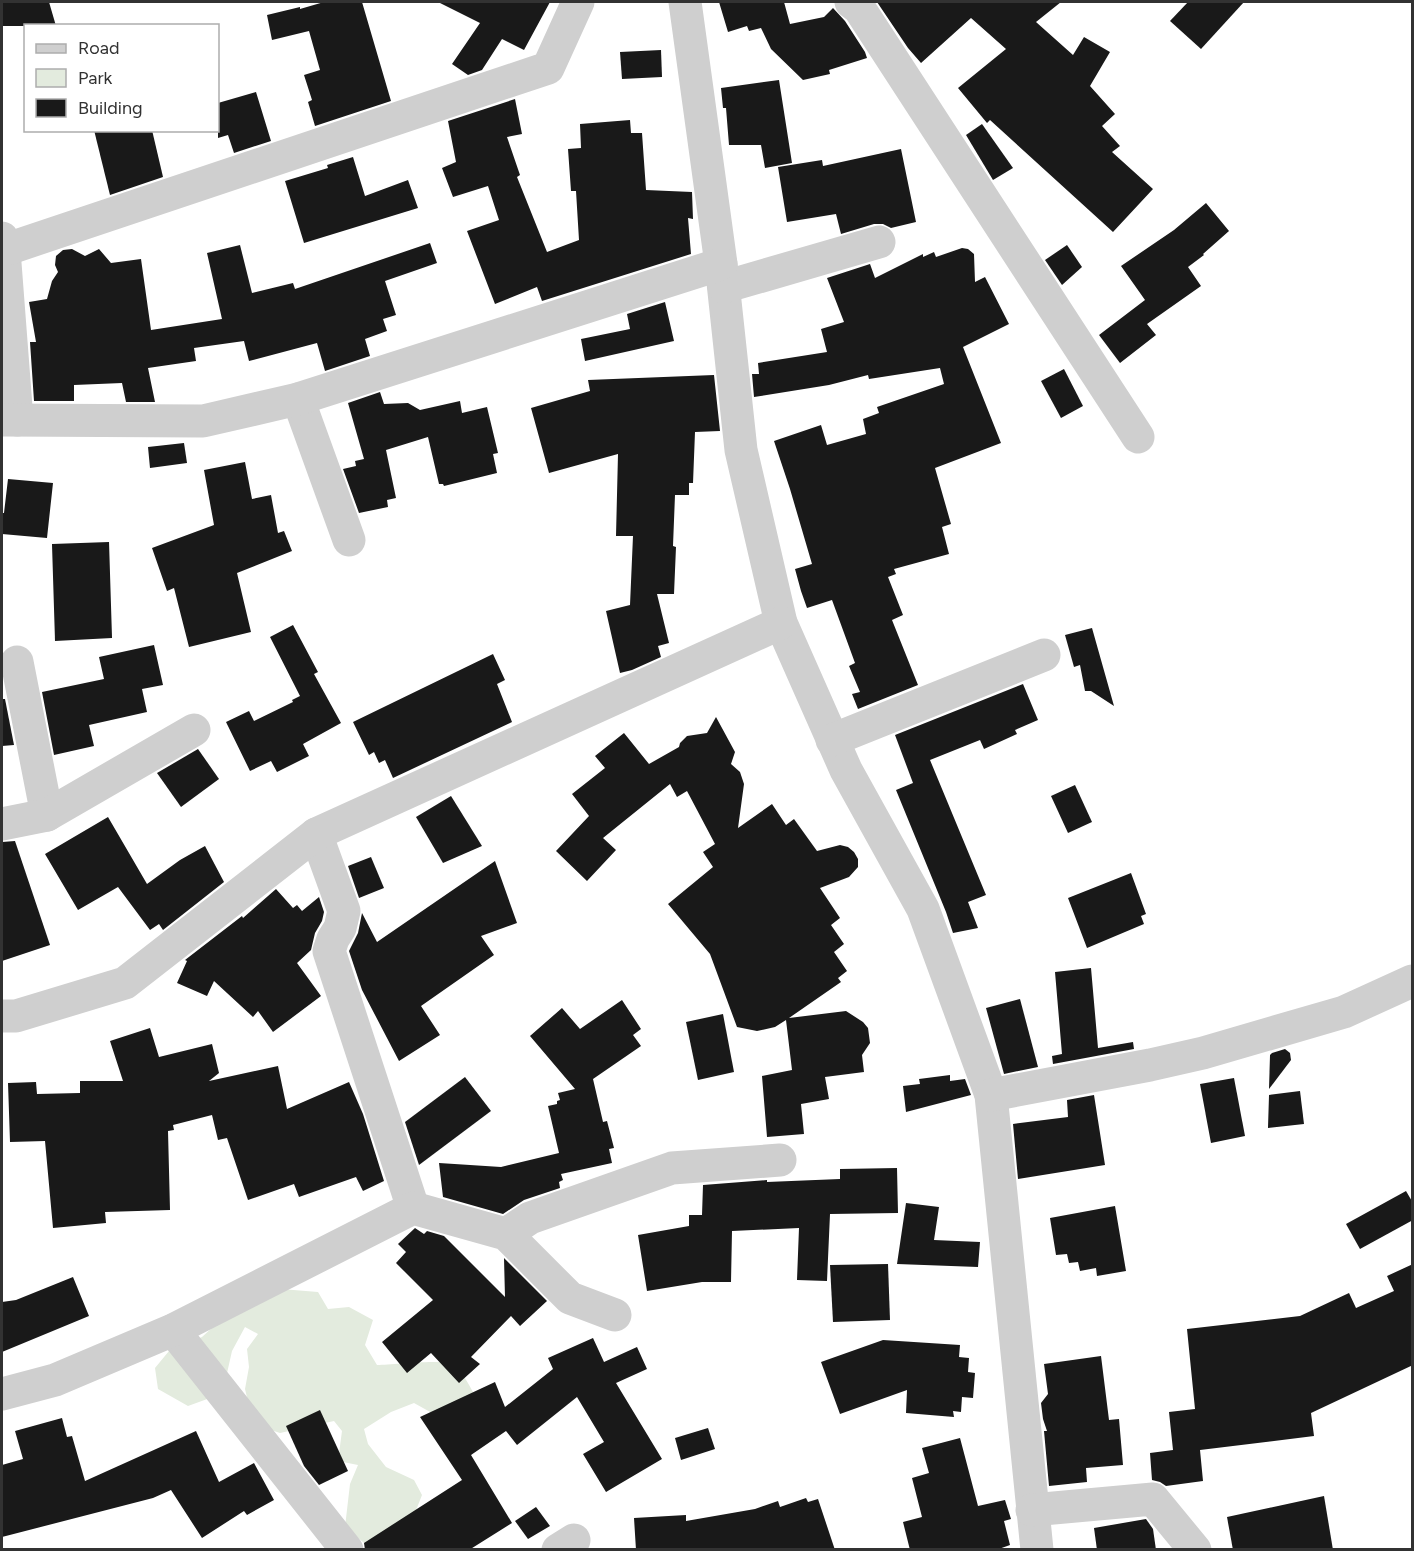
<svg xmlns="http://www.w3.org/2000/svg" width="1414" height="1551" font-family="Figtree,sans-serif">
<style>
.green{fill:#e3ebde}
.building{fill:#191919}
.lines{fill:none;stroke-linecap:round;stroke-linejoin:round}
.minor{stroke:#cfcfcf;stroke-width:33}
</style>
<rect width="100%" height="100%" fill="#fff"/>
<path class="green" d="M281,1289L318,1292L328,1309L349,1307L373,1320L365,1345L377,1365C393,1365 438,1359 450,1364C462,1370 468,1383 474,1394L441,1418L414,1403L391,1412L364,1429L368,1444L386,1467L414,1480L422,1495L411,1523L369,1547L345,1527L350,1484L358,1465L338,1461L342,1431L334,1421L280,1433L265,1428L251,1414L245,1389L249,1367L247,1349L258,1334L245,1327L232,1351L225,1382L210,1398L188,1406L158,1389L155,1368L169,1351L202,1337L225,1316Z"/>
<g class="building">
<polygon points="2,2 49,2 56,26 2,26"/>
<polygon points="324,2 362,2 391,101 315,126 308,102 312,100 304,75 320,70 309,31 272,40 267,15 300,7 300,9"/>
<polygon points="438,2 550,2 524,50 502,39 482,70 468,75 452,64 480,23"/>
<polygon points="719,2 784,2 790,24 824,17 833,8 845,21 865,52 867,58 829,70 830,74 803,80 771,49 761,28 749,31 747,26 728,32"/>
<polygon points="877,2 1061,2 1036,22 1073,55 1084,37 1110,52 1090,86 1115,114 1102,126 1120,146 1112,152 1153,189 1113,232 990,120 987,123 958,88 1006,49 971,18 921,63 908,48"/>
<polygon points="1188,2 1244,2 1201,49 1170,21"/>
<polygon points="661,50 662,77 622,79 620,52"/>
<polygon points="779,80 792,163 765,168 761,145 729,145 726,108 723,108 721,88"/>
<polygon points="256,92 271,141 234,153 228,135 218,138 218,103"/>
<polygon points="515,99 522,134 507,137 520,175 517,177 547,252 579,240 576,191 571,191 568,149 581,148 580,124 630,120 631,133 642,133 646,190 692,192 693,219 688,218 691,254 542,301 537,287 495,304 467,231 499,220 488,186 453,197 442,168 456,162 448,121"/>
<polygon points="982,124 1013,168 993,180 966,135"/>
<polygon points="94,130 152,130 163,177 110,195"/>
<polygon points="901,149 916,222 891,228 883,224 874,224 841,234 836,214 787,222 778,167 822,160 823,166"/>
<polygon points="353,157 365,196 408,180 418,208 304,243 285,181 328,168 327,165"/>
<polygon points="1206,203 1229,231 1203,254 1204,255 1188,267 1201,286 1147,324 1156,335 1120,363 1099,335 1145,300 1121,266 1174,230"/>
<polygon points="430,243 437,263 385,281 396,315 383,319 387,331 365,339 370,356 325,371 317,343 249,361 244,341 194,348 196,361 148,368 155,402 126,402 122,383 74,385 74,401 34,401 30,342 36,342 29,302 47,299 52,281 58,272 55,265 56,256 63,250 72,249 85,256 99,249 111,263 141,259 151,330 222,319 207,253 240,245 252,293 293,283 295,289"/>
<polygon points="1067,245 1082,267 1062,285 1045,260"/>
<polygon points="962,248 968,249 974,254 975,282 985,277 1009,324 963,347 1001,443 935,468 951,524 942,527 949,554 894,569 896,574 888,577 903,615 892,620 918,685 858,709 852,694 860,692 849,666 855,663 832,600 807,608 801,591 795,569 812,564 790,489 774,441 821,425 827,445 866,434 863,419 879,413 877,407 944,384 940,368 869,379 868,375 829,385 754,397 752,374 759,374 758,363 827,352 821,329 844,322 827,278 870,264 875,278 923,254 923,257 934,252 936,257"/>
<polygon points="665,302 674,341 585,361 581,339 630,329 627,314"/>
<polygon points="1064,369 1083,406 1061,418 1041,381"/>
<polygon points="714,375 720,431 695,432 693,483 689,483 689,495 675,495 673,546 676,547 674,594 657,594 669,643 658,646 661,657 632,670 620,673 606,611 630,605 633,536 616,536 618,454 549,473 531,408 590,391 588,380"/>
<polygon points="380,392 384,404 408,403 420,410 460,401 462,413 487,407 498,453 493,454 497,473 444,486 443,484 439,484 428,437 386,450 396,498 387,500 388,507 359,513 343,469 356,466 355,461 364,459 348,403"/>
<polygon points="184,443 187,463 150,468 148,447"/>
<polygon points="245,462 252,499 271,495 278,533 284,531 292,551 237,573 251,632 189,647 174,588 167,591 152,548 214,525 204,470"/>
<polygon points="8,479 53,483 47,538 2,534 2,513 4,513"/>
<polygon points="109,542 112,638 55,641 52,544"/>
<polygon points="293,625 318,672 314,674 341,723 303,744 309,756 277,772 271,761 250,771 226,722 249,711 254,721 293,702 292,700 300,696 270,637"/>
<polygon points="1092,628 1114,706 1091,691 1085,691 1080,665 1074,667 1065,635"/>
<polygon points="154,645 163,685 142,689 147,712 89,725 94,746 54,755 42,692 104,679 99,657"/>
<polygon points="493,654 505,680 497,684 512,722 393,778 385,760 379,763 374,752 369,755 353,722"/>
<polygon points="1023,684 1038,720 1015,730 1017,734 984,749 980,740 930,760 986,895 968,902 978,928 953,933 946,912 896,790 913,783 895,735"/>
<polygon points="2,699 5,699 14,745 2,746"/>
<polygon points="716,717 735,752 731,764 740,772 744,784 738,828 772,804 786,825 794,819 817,851 840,845 848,847 854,852 858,859 858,867 849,877 820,888 840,918 831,925 844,944 834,952 847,971 838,978 841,982 789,1018 846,1011 863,1022 868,1028 870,1043 862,1055 864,1072 825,1077 829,1099 801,1104 804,1134 767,1137 762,1076 792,1070 786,1020 775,1027 757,1031 737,1027 710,954 668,904 713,867 703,852 715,844 687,791 677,797 670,784 603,838 616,850 587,881 556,851 589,816 572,794 605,768 595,756 624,733 649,764 679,747 680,743 687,736 707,733"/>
<polygon points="198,749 219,779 181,807 157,773"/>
<polygon points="1075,785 1092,822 1068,833 1051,796"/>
<polygon points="451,796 482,846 443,863 416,817"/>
<polygon points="108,817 147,884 180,860 205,846 224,882 163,930 159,924 150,930 118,887 78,910 45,854"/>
<polygon points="15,841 50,945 2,961 2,842"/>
<polygon points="371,857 384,888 359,898 348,866"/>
<polygon points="495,861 517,923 481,936 494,955 421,1006 440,1035 399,1061 362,990 349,951 358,933 362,913 377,942"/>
<polygon points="1131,873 1146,914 1141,916 1144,924 1087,948 1068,898"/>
<polygon points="276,889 293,908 297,905 302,911 319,897 324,912 322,921 315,933 311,950 297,963 321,996 273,1032 258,1011 253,1017 214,981 207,996 177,983 187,961 185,960 242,916 243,918"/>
<polygon points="1091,968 1098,1048 1133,1042 1134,1049 1053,1064 1052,1056 1062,1054 1055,972"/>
<polygon points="1020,999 1038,1067 1004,1074 986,1008"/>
<polygon points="622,1000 641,1029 633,1035 641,1046 593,1079 603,1122 607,1121 614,1148 609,1149 612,1163 561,1174 563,1180 559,1182 560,1188 524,1200 503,1214 443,1197 439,1163 501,1167 559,1153 548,1106 557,1104 557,1101 560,1100 558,1093 575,1089 530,1036 562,1008 580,1029"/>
<polygon points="723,1014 734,1072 698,1080 686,1022"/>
<polygon points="150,1028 159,1057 212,1044 219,1073 209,1081 278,1066 287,1109 349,1082 363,1114 384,1181 363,1191 356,1177 299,1197 294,1184 248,1200 227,1138 218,1140 212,1115 173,1125 174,1130 168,1131 170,1210 105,1212 106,1223 53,1228 45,1141 10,1142 8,1083 36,1082 37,1094 80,1093 80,1081 123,1081 110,1041"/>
<polygon points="1285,1049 1290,1053 1291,1060 1269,1089 1270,1055 1272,1053"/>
<polygon points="950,1075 950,1081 965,1079 971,1095 906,1112 903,1086 920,1084 919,1079"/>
<polygon points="465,1077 491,1111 419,1165 405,1122"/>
<polygon points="1234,1078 1245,1136 1211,1143 1200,1084"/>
<polygon points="1300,1091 1304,1124 1268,1128 1269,1095"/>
<polygon points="1094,1095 1105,1165 1018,1179 1013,1124 1068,1117 1067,1100"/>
<polygon points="897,1168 898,1213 830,1214 827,1281 797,1280 799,1228 732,1231 731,1282 702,1282 647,1291 638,1235 689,1226 689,1215 702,1215 703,1185 767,1180 767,1182 840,1179 840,1169"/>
<polygon points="1406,1191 1413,1203 1413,1220 1360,1249 1346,1224"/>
<polygon points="906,1203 939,1207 934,1240 980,1242 978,1267 897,1264"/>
<polygon points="1115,1206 1126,1271 1097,1276 1096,1268 1080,1271 1078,1262 1069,1263 1067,1254 1056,1255 1050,1218"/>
<polygon points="415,1228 424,1234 427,1231 444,1236 505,1297 504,1258 547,1301 520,1326 511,1316 471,1357 480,1364 459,1383 431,1353 407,1373 382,1342 433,1300 396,1263 406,1252 398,1244"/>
<polygon points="888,1264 890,1320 833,1322 830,1265"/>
<polygon points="1413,1264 1413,1365 1311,1413 1314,1436 1200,1450 1203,1481 1166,1486 1160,1482 1152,1480 1150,1453 1173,1450 1169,1412 1195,1409 1187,1329 1300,1316 1349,1293 1356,1308 1394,1291 1387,1276"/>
<polygon points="73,1277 89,1316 2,1352 2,1302 16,1300"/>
<polygon points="593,1338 604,1362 637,1347 647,1369 616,1383 662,1459 606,1492 583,1454 604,1442 577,1397 517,1445 506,1431 471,1455 512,1523 469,1550 365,1550 364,1543 462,1480 420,1417 495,1382 505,1407 553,1369 548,1358"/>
<polygon points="883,1340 960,1345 959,1357 969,1358 968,1372 975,1373 973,1398 962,1397 961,1412 953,1411 954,1417 906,1413 907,1390 840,1414 821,1362"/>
<polygon points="1101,1356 1109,1420 1119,1419 1123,1465 1086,1468 1087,1482 1049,1486 1044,1431 1047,1431 1043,1419 1041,1403 1048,1394 1044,1364"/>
<polygon points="320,1410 348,1471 319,1485 304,1466 286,1426"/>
<polygon points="62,1418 67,1437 72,1436 85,1481 196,1431 219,1482 254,1463 274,1500 247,1515 244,1511 202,1538 171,1490 153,1498 2,1537 2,1465 23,1459 15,1431"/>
<polygon points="708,1428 715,1449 681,1460 675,1438"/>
<polygon points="960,1438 978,1506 1005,1500 1011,1519 1004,1521 1010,1545 996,1550 910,1550 903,1522 922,1517 912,1478 929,1473 922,1448"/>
<polygon points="1324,1496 1333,1550 1233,1550 1227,1517"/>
<polygon points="806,1498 808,1502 818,1499 835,1550 636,1550 634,1518 686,1515 686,1521 755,1509 778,1501 780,1507"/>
<polygon points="536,1507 550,1526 528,1539 515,1521"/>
<polygon points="1146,1519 1153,1529 1156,1550 1097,1550 1094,1528"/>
</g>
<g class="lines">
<g class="minor">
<polyline points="685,2 721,264 741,450 781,623 846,770 923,909 991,1095 1037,1550"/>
<polyline points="851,2 859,8 1138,437"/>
<polyline points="2,238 4,250 17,420"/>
<polyline points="4,250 548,68 578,2"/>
<polyline points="724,287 879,242"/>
<polyline points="298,399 349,540"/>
<polyline points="2,420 203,421 298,399 721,264"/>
<polyline points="17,662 47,815"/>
<polyline points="832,740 1044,655"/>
<polyline points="2,824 47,815 194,730"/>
<polyline points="316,834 344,911 340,928 333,939 329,951 413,1208"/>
<polyline points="2,1016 16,1016 125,983 316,834 781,623"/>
<polyline points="991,1095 1150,1065 1203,1053 1344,1012 1412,981"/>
<polyline points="506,1234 530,1218 672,1168 780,1160"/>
<polyline points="173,1330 347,1550"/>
<polyline points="2,1394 55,1380 173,1330 413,1208 506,1234 570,1298 615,1315"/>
<polyline points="1032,1510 1153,1499 1195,1550"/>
<polyline points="558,1550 574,1540"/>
</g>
</g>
<rect width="1414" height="1551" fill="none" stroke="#323232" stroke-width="6"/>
<rect x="24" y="24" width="195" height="108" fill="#ffffff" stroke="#adadad" stroke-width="1.5"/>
<rect x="36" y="44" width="30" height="9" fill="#cfcfcf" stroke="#adadad" stroke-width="1.5"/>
<text x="78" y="54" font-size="18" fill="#323232">Road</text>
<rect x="36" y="69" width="30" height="18" fill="#e3ebde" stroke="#adadad" stroke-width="1.5"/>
<text x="78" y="84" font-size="18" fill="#323232">Park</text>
<rect x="36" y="99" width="30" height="18" fill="#191919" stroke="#adadad" stroke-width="1.5"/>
<text x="78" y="114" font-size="18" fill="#323232">Building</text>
</svg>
